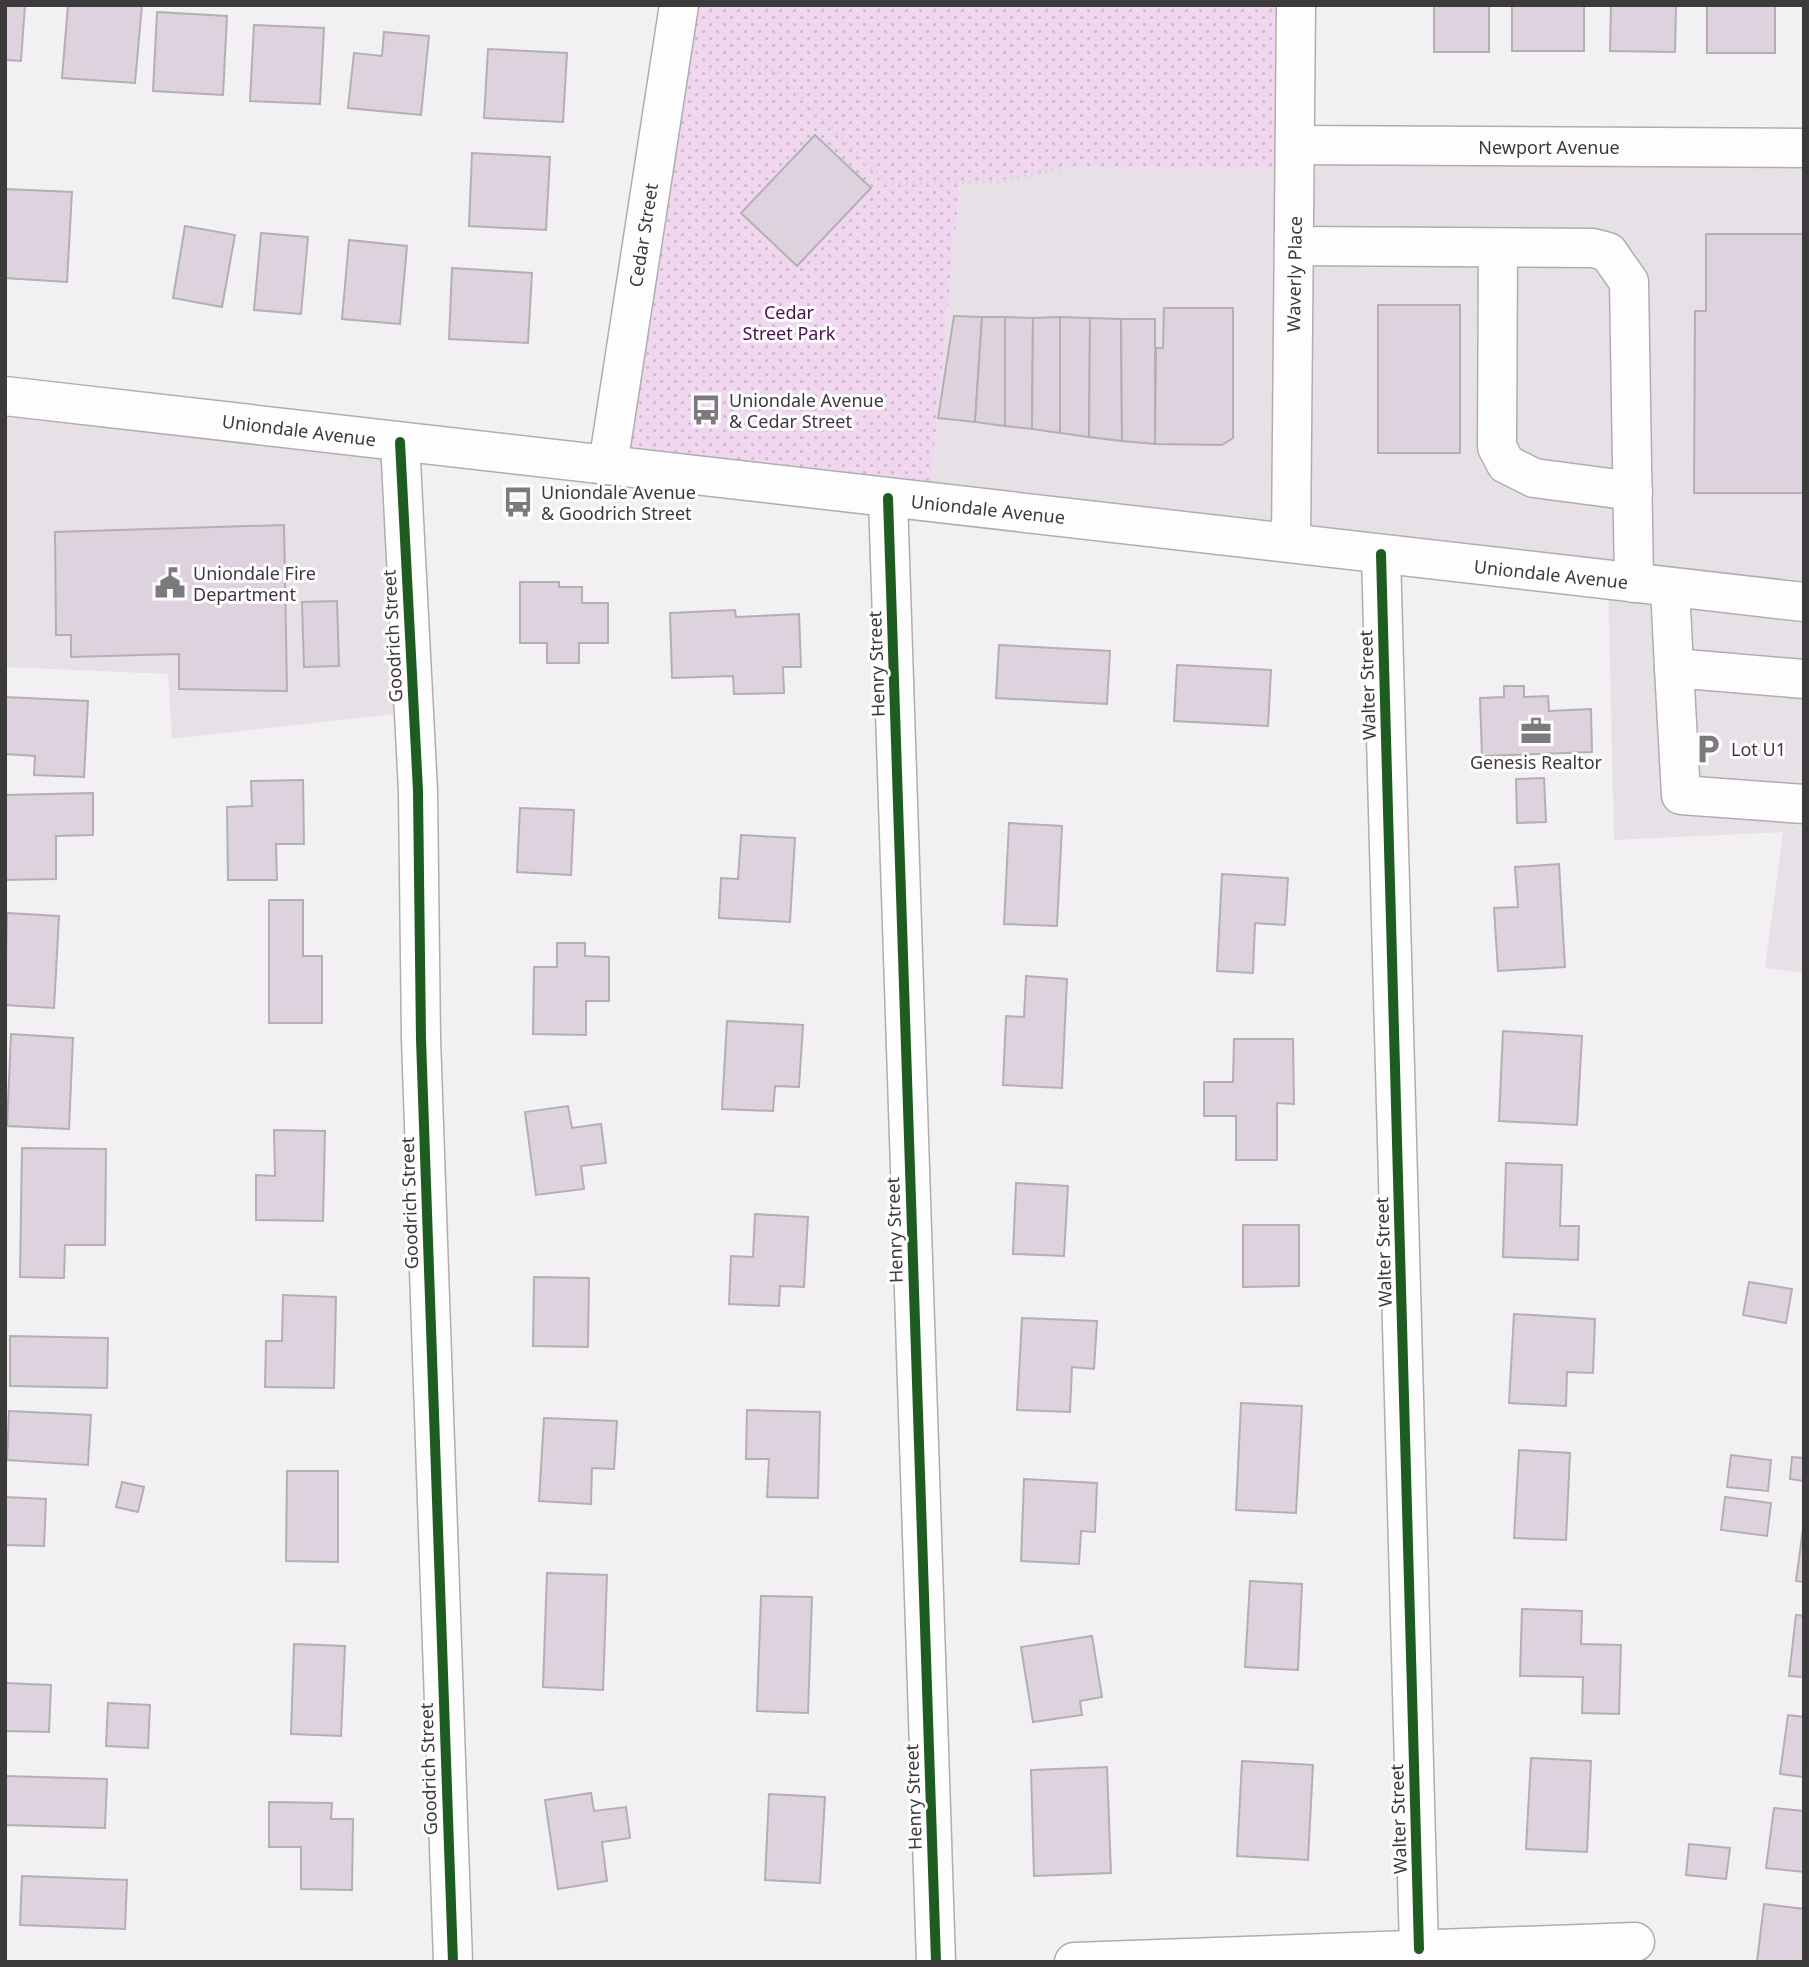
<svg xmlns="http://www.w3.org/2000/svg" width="1809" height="1967" font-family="'Noto Sans',sans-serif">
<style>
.built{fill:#e7e1e7}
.park{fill:url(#park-dots)}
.building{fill:#ded2de;stroke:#b2b0b2;stroke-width:2}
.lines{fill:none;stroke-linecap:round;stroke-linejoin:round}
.minor-casing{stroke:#afaeaf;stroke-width:41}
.major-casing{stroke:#afaeaf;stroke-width:41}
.path{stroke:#d9d8d9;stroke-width:4.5;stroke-dasharray:2 5;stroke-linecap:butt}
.minor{stroke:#fdfdfd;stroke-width:38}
.major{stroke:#fdfdfd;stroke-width:38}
.cycleway-casing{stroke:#fffdff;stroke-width:15}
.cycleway{stroke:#1b5e20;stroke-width:10}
.labels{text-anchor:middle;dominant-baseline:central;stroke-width:6;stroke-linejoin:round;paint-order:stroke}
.street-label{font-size:18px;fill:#3c3b3c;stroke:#fffdff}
.park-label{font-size:18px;fill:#4e0b4f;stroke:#fffdff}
.poi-label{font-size:18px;fill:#3c3b3c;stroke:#fffdff;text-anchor:start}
</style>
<defs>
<pattern id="park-dots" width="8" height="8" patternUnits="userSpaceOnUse" patternTransform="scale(1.75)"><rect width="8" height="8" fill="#f0d7ef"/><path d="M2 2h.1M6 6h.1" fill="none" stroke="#cfb9ce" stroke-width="1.8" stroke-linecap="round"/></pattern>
</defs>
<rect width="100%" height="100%" fill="#f2f0f2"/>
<g class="built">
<polygon points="1295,145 1804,148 1804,973 1765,968 1783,832 1614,840 1608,580 929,502 960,182 999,182 1064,167"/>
<polygon points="5,396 400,442 413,712 172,739 168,674 5,667"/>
</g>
<polygon class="park" points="681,5 1296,5 1295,168 1064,167 999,182 960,182 929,502 608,465"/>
<g class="building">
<polygon points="5,5 25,5 21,61 5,60"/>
<polygon points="68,5 142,5 135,83 62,78"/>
<rect x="1434" y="5" width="55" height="47"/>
<rect x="1512" y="5" width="72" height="46"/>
<polygon points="1611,5 1676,5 1675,52 1610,51"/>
<rect x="1707" y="5" width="68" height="48"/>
<polygon points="157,12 227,16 223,95 153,91"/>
<polygon points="254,25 324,28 320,104 250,101"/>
<polygon points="384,32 429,36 421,115 348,108 354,53 382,56"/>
<polygon points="488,49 567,53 563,122 484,118"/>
<polygon points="815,135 871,188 797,266 741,213"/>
<polygon points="472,153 550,157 546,230 469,226"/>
<polygon points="5,189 72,192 67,282 5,278"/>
<polygon points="185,226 235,235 222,307 173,298"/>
<polygon points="261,233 308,237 301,314 254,310"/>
<polygon points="1706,234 1804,234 1804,493 1694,493 1695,311 1706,311"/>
<polygon points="349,240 407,246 400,324 342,319"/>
<polygon points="452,268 532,273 528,343 449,339"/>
<rect x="1378" y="305" width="82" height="148"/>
<polygon points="1164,308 1233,308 1233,438 1222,445 1155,444 1156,348 1163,348"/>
<polygon points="954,316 982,317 975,422 938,418"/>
<polygon points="982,317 1005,317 1005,426 975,422"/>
<polygon points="1005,317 1033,318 1032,429 1005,426"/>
<polygon points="1060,317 1090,318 1089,437 1060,433"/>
<polygon points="1060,317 1060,433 1032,429 1033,318"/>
<polygon points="1090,318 1121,319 1122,441 1089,437"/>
<polygon points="1121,319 1155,319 1155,444 1122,441"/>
<polygon points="284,525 287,691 179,689 179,654 71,657 71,635 56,635 55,532"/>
<polygon points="520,582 559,582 559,587 582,587 582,603 608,603 608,643 579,643 579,663 547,663 547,643 520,643"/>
<polygon points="337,601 339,666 304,667 302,602"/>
<polygon points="735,610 736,617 799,614 801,667 783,667 784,693 734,694 733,676 672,678 670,613"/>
<polygon points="999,645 1110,651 1107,704 996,698"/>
<polygon points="1177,665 1271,670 1268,726 1174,721"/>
<polygon points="1504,686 1524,686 1524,697 1548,696 1549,711 1591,709 1592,752 1482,756 1480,698 1504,697"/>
<polygon points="5,697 88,701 84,777 34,775 35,756 5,754"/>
<polygon points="1544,778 1546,822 1517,823 1516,779"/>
<polygon points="303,780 304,844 276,844 277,880 228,880 227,807 252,806 251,781"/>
<polygon points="93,793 93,835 56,836 56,879 5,880 5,795"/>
<polygon points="520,808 574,810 571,875 517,872"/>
<polygon points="1009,823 1062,826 1057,926 1004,924"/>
<polygon points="741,835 795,838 790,922 719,918 721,878 738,879"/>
<polygon points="1559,864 1565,967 1498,971 1494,908 1518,907 1515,867"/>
<polygon points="1222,874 1288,878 1285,925 1255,923 1253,973 1217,971"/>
<polygon points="269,900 303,900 303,956 322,956 322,1023 269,1023"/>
<polygon points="7,913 59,916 54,1008 5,1005"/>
<polygon points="557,943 585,943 585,956 609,957 609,1001 586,1001 586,1035 533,1034 534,967 557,967"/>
<polygon points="1026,976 1067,979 1062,1088 1003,1085 1006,1016 1024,1017"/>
<polygon points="727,1021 803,1025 799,1087 775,1086 773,1111 722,1109"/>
<polygon points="1503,1031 1582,1036 1577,1125 1499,1121"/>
<polygon points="11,1034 73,1038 69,1129 7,1126"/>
<polygon points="1234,1039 1293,1039 1294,1104 1277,1103 1277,1160 1236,1160 1236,1116 1204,1116 1204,1082 1233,1082"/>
<polygon points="568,1106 572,1128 601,1124 606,1163 581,1166 584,1189 536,1195 525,1112"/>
<polygon points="274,1130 325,1131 323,1221 256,1220 256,1175 275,1176"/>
<polygon points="22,1148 106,1149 105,1245 65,1245 64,1278 20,1277"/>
<polygon points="1506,1163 1562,1165 1560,1226 1579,1226 1578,1260 1503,1257"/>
<polygon points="1016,1183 1068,1186 1064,1256 1013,1254"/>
<polygon points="755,1214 808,1217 804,1287 780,1286 779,1306 729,1304 731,1256 753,1257"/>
<polygon points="1243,1225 1299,1225 1299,1286 1243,1287"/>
<polygon points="534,1277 589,1278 588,1347 533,1346"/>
<polygon points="1749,1282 1792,1289 1786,1323 1743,1315"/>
<polygon points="283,1295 336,1297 334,1388 265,1387 266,1341 282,1341"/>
<polygon points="1514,1314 1595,1319 1593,1373 1567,1372 1566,1406 1509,1403"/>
<polygon points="1022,1318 1097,1321 1094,1369 1072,1367 1070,1412 1017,1410"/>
<polygon points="10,1336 108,1338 107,1388 10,1386"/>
<polygon points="1241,1403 1302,1406 1296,1513 1236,1510"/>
<polygon points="747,1410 820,1412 818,1498 767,1497 769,1459 746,1459"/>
<polygon points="9,1411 91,1415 88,1465 7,1460"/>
<polygon points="544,1418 617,1421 614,1469 592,1468 591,1504 539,1501"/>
<polygon points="1519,1450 1570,1453 1566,1540 1514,1538"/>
<polygon points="1731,1455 1771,1460 1768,1491 1727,1487"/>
<polygon points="1792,1457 1804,1458 1804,1481 1790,1479"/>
<polygon points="287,1471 338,1471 338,1562 286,1561"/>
<polygon points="1024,1479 1097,1483 1095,1532 1081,1531 1079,1564 1021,1561"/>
<polygon points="122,1482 144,1487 138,1512 116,1507"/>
<polygon points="5,1497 46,1499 44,1546 5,1545"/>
<polygon points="1725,1497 1771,1503 1767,1536 1721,1530"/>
<polygon points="1804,1521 1804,1582 1796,1581"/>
<polygon points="547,1573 607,1575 603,1690 543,1687"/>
<polygon points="1250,1581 1302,1584 1298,1670 1245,1667"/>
<polygon points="761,1596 812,1597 808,1713 757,1711"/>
<polygon points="1522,1609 1582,1611 1581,1644 1621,1645 1619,1714 1582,1713 1583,1677 1520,1676"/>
<polygon points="1796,1615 1804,1616 1804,1677 1789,1676"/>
<polygon points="1092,1636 1102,1697 1080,1701 1082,1715 1033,1722 1021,1647"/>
<polygon points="294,1644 345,1646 341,1736 291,1734"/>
<polygon points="5,1683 51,1685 49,1732 5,1731"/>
<polygon points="108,1703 150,1705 148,1748 106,1746"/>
<polygon points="1788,1715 1804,1717 1804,1777 1780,1774"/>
<polygon points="1531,1758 1591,1761 1587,1852 1526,1849"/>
<polygon points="1242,1761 1313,1765 1308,1860 1237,1856"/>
<polygon points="1107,1767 1111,1873 1034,1876 1031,1770"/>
<polygon points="5,1776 107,1779 105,1828 5,1825"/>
<polygon points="591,1793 594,1811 626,1807 630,1838 602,1842 607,1881 558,1889 545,1800"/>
<polygon points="769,1794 825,1797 820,1883 765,1880"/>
<polygon points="269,1802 332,1803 331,1819 353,1819 352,1890 301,1889 301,1847 269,1847"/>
<polygon points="1774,1808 1804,1811 1804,1872 1766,1868"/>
<polygon points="1689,1844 1730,1848 1726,1879 1686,1875"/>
<polygon points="22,1876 127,1880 125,1929 20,1925"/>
<polygon points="1764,1904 1804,1909 1804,1962 1757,1962"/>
</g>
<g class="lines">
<g class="minor-casing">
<g id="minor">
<polyline points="1295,145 1804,148"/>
<polyline points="1294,246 1593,248 1608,252 1629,282 1634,583"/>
<polyline points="1498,248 1497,447 1506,464 1534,478 1633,491"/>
<polyline points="400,442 418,791 421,1039 453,1962"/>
<polyline points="608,465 679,5"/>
<polyline points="888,498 936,1962"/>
<polyline points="1291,542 1296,5"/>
<polyline points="1381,554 1419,1949"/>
<polyline points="1670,587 1674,668 1804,679"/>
<polyline points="1674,668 1681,795 1804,804"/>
<polyline points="1074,1962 1635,1942"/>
</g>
</g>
<g class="major-casing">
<polyline id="major" points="5,396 1804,602"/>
</g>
<polyline class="path" points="708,71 774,70 886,183 999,182 1064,167"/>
<use href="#minor" class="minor"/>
<use href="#major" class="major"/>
<g class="cycleway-casing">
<g id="cycleway">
<polyline points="400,442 418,791 421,1039 453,1962"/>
<polyline points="888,498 936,1962"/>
<polyline points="1381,554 1419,1949"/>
</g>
</g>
<use href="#cycleway" class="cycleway"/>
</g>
<defs>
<g id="bus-bare" transform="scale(2.415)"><path d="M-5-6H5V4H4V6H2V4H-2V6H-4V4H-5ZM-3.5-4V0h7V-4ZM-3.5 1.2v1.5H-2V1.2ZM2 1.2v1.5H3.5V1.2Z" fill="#7c7a7c" stroke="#fffdff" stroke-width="2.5" paint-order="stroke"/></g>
<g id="civic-bare" transform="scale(2.415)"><path d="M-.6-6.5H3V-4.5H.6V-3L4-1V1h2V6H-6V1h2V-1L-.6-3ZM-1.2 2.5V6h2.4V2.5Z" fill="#7c7a7c" stroke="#fffdff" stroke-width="2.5" paint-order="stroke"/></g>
<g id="office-bare" transform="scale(2.415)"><path d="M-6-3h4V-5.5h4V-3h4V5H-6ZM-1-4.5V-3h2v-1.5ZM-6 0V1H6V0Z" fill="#7c7a7c" stroke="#fffdff" stroke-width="2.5" paint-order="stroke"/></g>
<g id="parking-bare" transform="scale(2.415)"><path d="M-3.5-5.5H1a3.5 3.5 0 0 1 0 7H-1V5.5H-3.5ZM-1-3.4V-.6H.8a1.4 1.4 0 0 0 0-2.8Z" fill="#7c7a7c" stroke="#fffdff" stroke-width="2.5" paint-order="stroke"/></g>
</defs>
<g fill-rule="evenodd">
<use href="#bus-bare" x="706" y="410"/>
<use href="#bus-bare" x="518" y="502"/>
<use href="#civic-bare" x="170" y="583"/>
<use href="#office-bare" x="1536" y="731"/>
<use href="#parking-bare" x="1708" y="749"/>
</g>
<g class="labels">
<g class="street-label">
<text x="1549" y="147">Newport Avenue</text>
<text transform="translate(643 235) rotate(-81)">Cedar Street</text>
<text transform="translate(1294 274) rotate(-89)">Waverly Place</text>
<text transform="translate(299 430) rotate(7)">Uniondale Avenue</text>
<text transform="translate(988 509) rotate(6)">Uniondale Avenue</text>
<text transform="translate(1551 574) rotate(6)">Uniondale Avenue</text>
<text transform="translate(392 636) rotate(-93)">Goodrich Street</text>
<text transform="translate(876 664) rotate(-92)">Henry Street</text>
<text transform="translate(1367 685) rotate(-92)">Walter Street</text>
<text transform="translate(409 1203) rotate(-92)">Goodrich Street</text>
<text transform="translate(894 1230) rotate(-92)">Henry Street</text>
<text transform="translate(1383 1252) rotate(-92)">Walter Street</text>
<text transform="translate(428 1769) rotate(-92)">Goodrich Street</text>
<text transform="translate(913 1797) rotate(-92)">Henry Street</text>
<text transform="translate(1398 1819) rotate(-92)">Walter Street</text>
</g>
<g class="park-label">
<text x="789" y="312">Cedar<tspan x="789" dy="21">Street Park</tspan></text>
</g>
<g class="poi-label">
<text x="729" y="400">Uniondale Avenue<tspan x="729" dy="21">&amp; Cedar Street</tspan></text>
<text x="541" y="492">Uniondale Avenue<tspan x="541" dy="21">&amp; Goodrich Street</tspan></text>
<text x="193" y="573">Uniondale Fire<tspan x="193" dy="21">Department</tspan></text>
<text x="1731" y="749">Lot U1</text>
<text x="1536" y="762" text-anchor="middle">Genesis Realtor</text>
</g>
</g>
<rect width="1809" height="1967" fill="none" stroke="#3c3b3c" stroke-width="14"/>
</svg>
